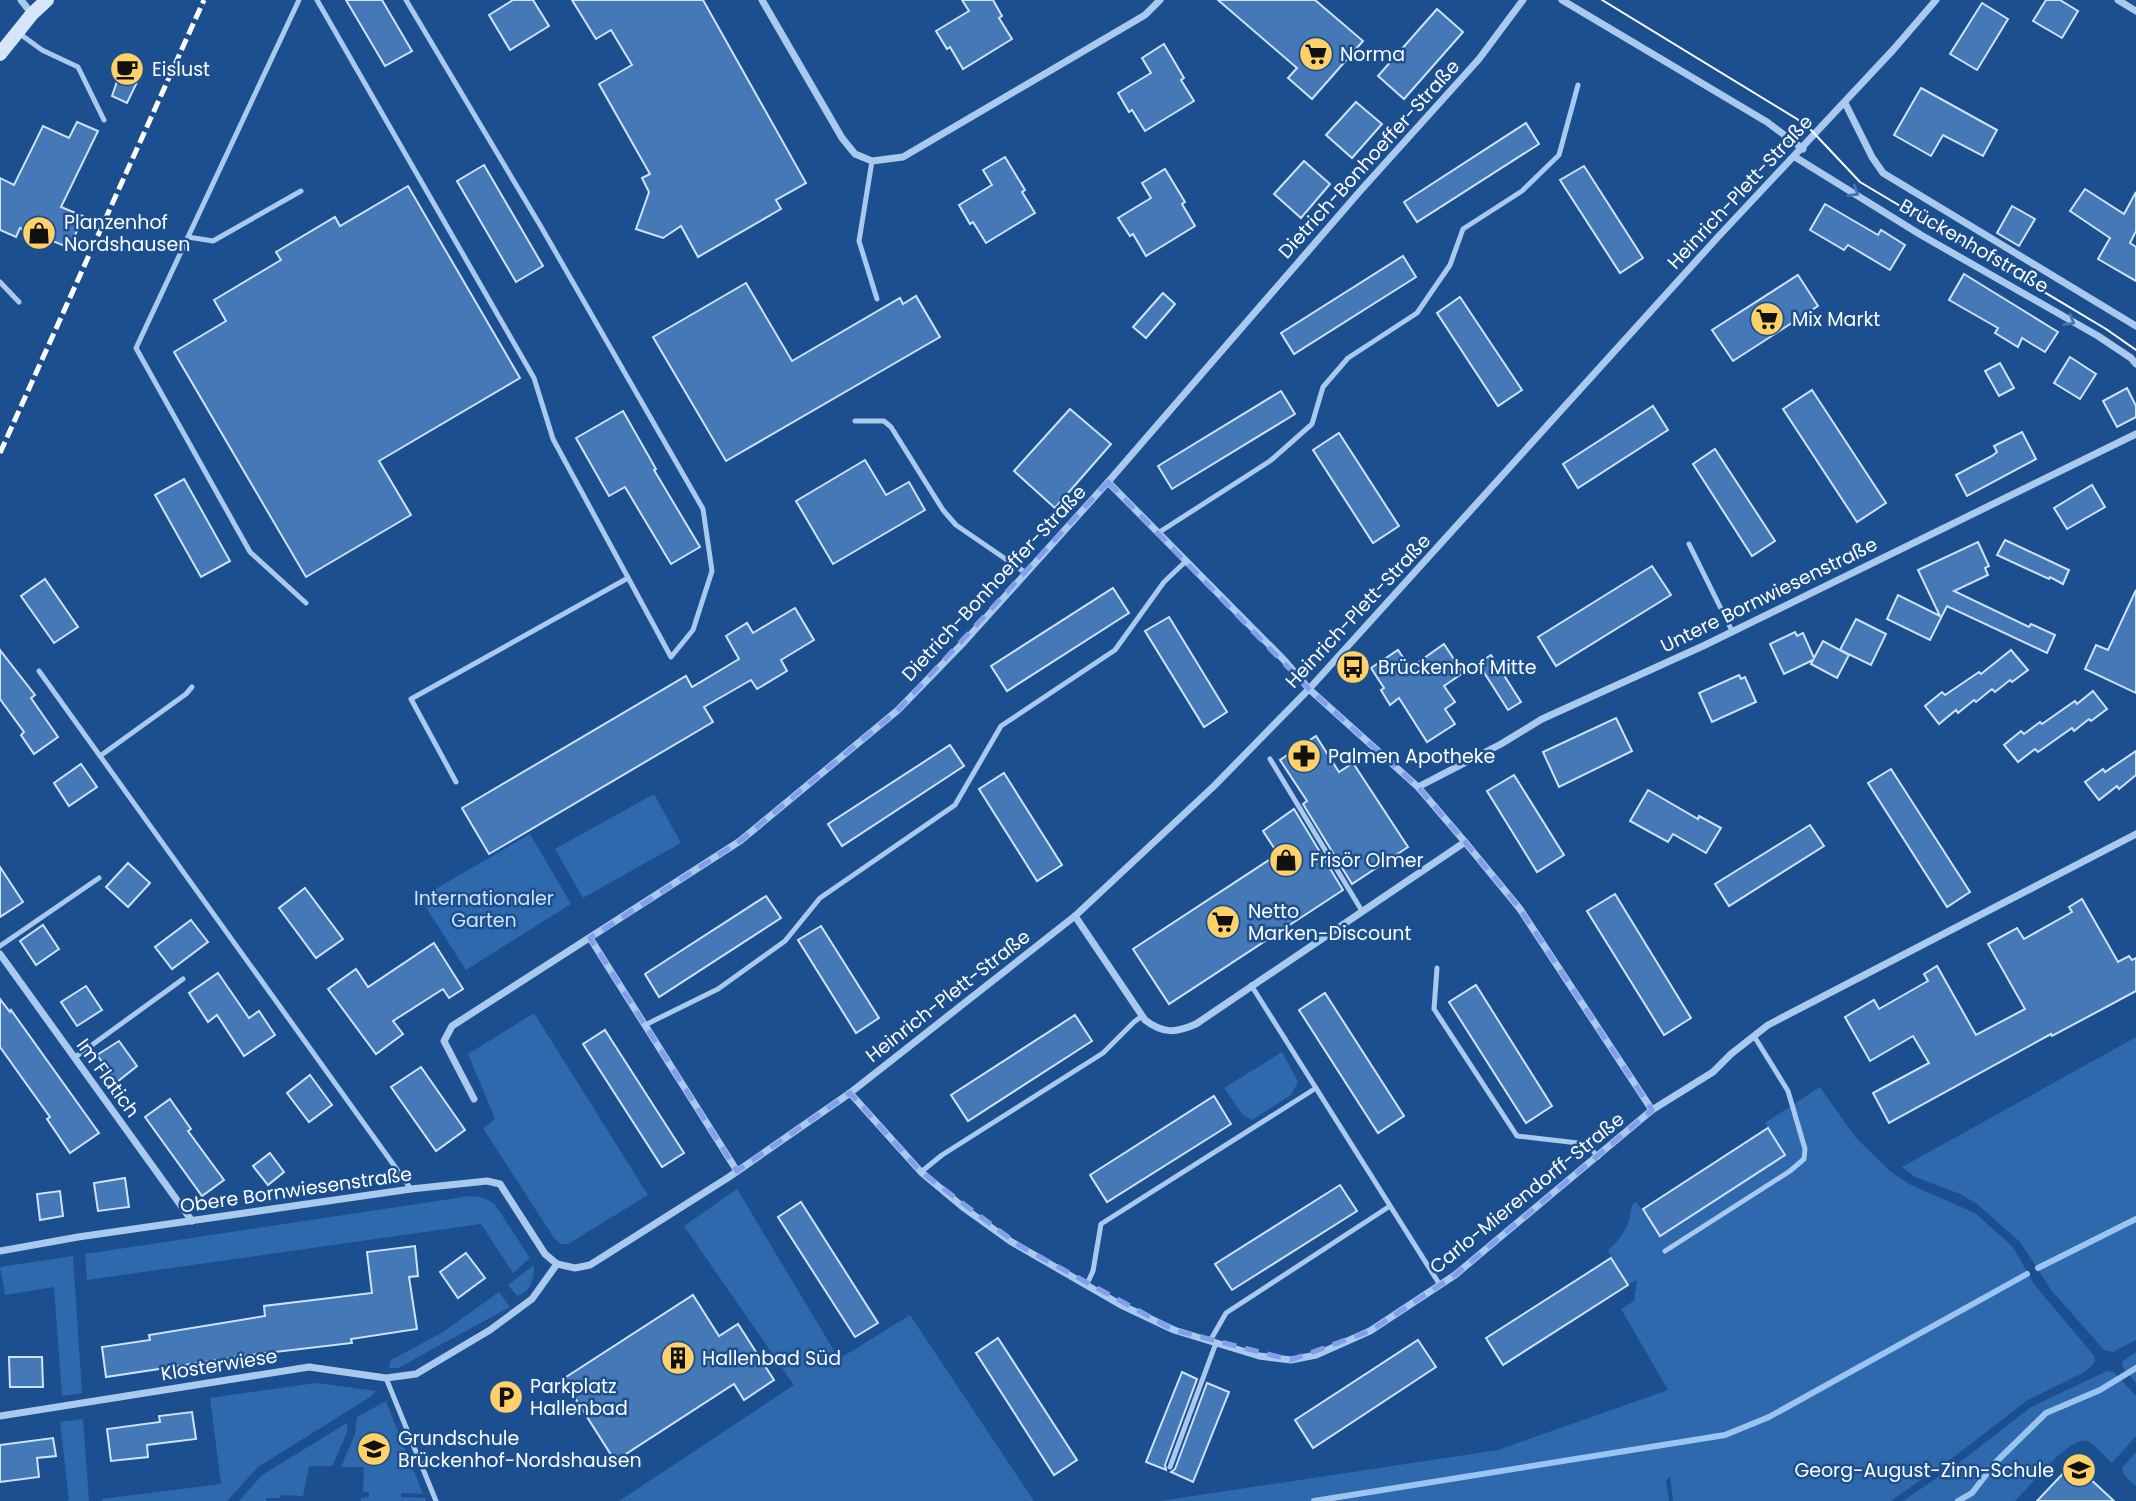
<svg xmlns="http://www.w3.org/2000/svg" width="2136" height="1501" font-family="Poppins,sans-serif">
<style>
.green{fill:#2e69ad}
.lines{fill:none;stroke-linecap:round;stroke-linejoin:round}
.stream{stroke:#9cc4f0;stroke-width:6}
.building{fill:#4478b7;stroke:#cfe3fa;stroke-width:2}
.lane{stroke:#a9c9ee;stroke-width:5}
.street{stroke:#a9c9ee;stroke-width:7}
.secondary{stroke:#d6e6fa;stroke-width:14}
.tram{stroke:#fff;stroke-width:2}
.rail{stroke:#fff;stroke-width:5;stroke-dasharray:12 5;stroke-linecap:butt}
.oneway{stroke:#4674ac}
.marked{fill:none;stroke:#839eea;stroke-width:5;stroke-dasharray:14 9;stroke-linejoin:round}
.labels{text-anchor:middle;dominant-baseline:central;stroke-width:5;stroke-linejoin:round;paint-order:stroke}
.poi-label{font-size:19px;fill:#fff;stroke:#1b4f8f;text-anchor:start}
.street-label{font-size:19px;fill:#fff;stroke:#1b4f8f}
.park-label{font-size:19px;fill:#cfe3fa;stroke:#1b4f8f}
</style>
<rect width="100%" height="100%" fill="#1b4f8f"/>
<g class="green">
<polygon points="654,794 681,843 583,898 555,849"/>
<polygon points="530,834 571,904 466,970 420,898"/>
<polygon points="534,1013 648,1195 568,1244 561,1244 554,1238 483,1128 495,1119 468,1054"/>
<polygon points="2136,1037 2136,1340 2113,1352 2104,1350 2051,1290 2020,1242 1977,1204 1960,1194 1915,1177 1902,1167"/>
<polygon points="1282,1052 1298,1082 1291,1095 1252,1120 1243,1115 1224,1088"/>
<path d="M1820,1087L1856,1138L1891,1172L1911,1185L1975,1213L2013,1247L2034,1284L2095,1357V1362L2085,1372L2028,1400L1959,1453L1891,1501H1673L1670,1477L1666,1480L1669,1501H1160L1498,1450L1668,1390L1621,1309L1634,1301L1637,1280L1628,1285L1608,1250C1624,1236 1629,1226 1632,1205L1636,1202L1661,1235L1785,1155L1765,1123Z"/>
<polygon points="737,1189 839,1359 910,1315 1034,1501 619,1501 794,1385 684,1226"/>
<path d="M470,1196C481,1197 488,1198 496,1206L530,1258L513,1273L481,1224L87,1280L85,1254Z"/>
<polygon points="73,1256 82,1393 62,1396 54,1287 5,1295 0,1267"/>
<path d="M534,1265C534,1279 531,1292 517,1296L508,1285Z"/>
<polygon points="499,1292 510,1307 398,1368 389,1368 391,1360 443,1332"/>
<polygon points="2136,1352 2136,1383 2122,1366 2123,1361"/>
<path d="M2107,1371L2114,1372L2136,1396V1436L2112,1463C2105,1457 2095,1444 2087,1441C2069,1436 2028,1488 2015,1501H1903L1963,1460L2031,1407Z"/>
<polygon points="316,1383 376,1391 370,1397 258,1467 227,1501 102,1501 102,1499 221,1484 210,1398"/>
<polygon points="386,1401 423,1494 401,1493 401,1497 425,1498 426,1501 361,1501 361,1498 369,1497 369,1492 363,1492 364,1467 341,1467 355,1434 357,1417"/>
<polygon points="83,1419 89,1501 66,1501 69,1500 60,1422"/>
<polygon points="347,1423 347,1433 332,1466 309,1466 303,1496 281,1495 280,1498 266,1498 266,1501 239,1501 262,1475"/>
<polygon points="2136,1452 2136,1486 2124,1475 2122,1468"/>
</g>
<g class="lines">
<g class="stream">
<polyline points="2038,1268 2136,1219"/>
<polyline points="1314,1501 1725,1435 1769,1417 2027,1274"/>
<polyline points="1958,1501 1972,1493 1996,1462 2046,1413 2100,1390 2136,1368"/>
</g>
</g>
<g class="building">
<polygon points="346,0 382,0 412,51 385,66"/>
<polygon points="513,0 533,0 549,26 510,50 489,15"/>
<polygon points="572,0 703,0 806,183 776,200 781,209 698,257 681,226 663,238 636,229 649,192 642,178 650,174 599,84 632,65 611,30 596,39"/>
<polygon points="962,0 993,0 1002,16 999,18 1012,39 963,69 950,47 947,49 936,31 969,11"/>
<polygon points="1218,0 1315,0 1363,41 1312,99 1288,78 1297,68"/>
<polygon points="2046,0 2060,0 2078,11 2062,38 2033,21"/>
<polygon points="1982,3 2008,19 1977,70 1950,54"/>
<polygon points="1437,9 1463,32 1404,99 1378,76"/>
<polygon points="1164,44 1184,78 1181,80 1194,101 1145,131 1132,110 1129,112 1118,93 1151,73 1142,58"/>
<polygon points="121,70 139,78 127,103 112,96"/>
<polygon points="1921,88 1997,130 1983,156 1943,135 1931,156 1894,135"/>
<polygon points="1356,102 1382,124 1352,158 1326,135"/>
<polygon points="77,122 98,131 61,207 83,216 70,248 20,228 16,237 0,230 0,178 14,185 43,126 69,138"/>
<polygon points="1526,123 1539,144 1417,222 1404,202"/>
<polygon points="1005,157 1025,190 1022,192 1035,213 986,243 973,222 970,224 959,205 992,185 983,170"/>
<polygon points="1304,161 1330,184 1301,218 1274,194"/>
<polygon points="484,165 543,266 516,282 457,181"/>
<polygon points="1584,166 1643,258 1620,273 1560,180"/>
<polygon points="1165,169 1185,202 1182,204 1195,226 1146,256 1133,234 1130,236 1118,218 1151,198 1142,183"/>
<polygon points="408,186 520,378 379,461 411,515 306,577 174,352 226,321 214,300 281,260 276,252 335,217 340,226"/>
<polygon points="2085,189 2124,214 2136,192 2136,231 2130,243 2136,247 2136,281 2098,259 2110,238 2070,211"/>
<polygon points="1825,204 1878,235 1881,230 1905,245 1890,270 1848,245 1844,250 1810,230"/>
<polygon points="2012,206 2035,219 2019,246 1997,233"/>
<polygon points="1403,256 1416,277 1294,354 1281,333"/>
<polygon points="1964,274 2058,332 2045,352 2022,338 2018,347 1995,333 1998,328 1949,300"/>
<polygon points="1798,275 1818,306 1733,361 1712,330"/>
<polygon points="746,283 792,361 900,298 903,304 916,296 940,337 726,461 653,337"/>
<polygon points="1163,293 1175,304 1146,338 1133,327"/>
<polygon points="1460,297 1522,390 1498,406 1437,313"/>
<polygon points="2070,357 2096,374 2080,399 2054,383"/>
<polygon points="2000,363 2014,388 1999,396 1985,371"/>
<polygon points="2127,388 2136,406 2136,417 2117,427 2103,401"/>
<polygon points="1812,390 1886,503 1857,522 1783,409"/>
<polygon points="1281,391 1295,414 1172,489 1158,466"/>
<polygon points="1653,406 1668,430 1578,488 1563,464"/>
<polygon points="1070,409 1111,444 1055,508 1014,471"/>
<polygon points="623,411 656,469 654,470 700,547 671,564 625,487 609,496 576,438"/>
<polygon points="2022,432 2036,459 1967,496 1956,475 1992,456 1997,452 1994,446"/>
<polygon points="1339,433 1399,526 1373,543 1313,450"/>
<polygon points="1715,449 1775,541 1752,556 1693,464"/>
<polygon points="865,460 886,495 909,482 925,510 833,564 796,501"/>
<polygon points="184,479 230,561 201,577 155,495"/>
<polygon points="2092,485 2105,507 2067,529 2054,508"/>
<polygon points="2005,540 2069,570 2063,584 2050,577 2049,579 1997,555"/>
<polygon points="1978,542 1989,566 1985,568 1988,575 1954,591 2029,627 2031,624 2055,635 2047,653 1947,606 1930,640 1887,619 1898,595 1940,616 1918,570"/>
<polygon points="1652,566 1671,595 1556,666 1538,637"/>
<polygon points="45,579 78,627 54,643 21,596"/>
<polygon points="1113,588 1129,613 1007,691 991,666"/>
<polygon points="2136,590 2136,693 2085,669 2096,645 2108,650"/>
<polygon points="795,608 814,640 781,660 787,671 757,689 751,680 704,707 713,722 489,854 462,808 686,676 692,687 739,659 726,636 747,623 753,633"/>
<polygon points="1169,617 1227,712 1204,727 1145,631"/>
<polygon points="1856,619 1886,634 1871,665 1840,650"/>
<polygon points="1795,632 1797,636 1803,633 1814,658 1823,641 1849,655 1837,678 1811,664 1813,660 1784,674 1770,644"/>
<polygon points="1444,644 1463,673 1444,686 1455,702 1445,709 1455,724 1427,742 1399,698 1390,705 1381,690 1384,688 1371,668 1398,650 1410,668"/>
<polygon points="0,650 35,695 31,698 58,737 34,754 21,735 24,732 0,699"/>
<polygon points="2011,650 2028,670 2012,682 2010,680 1995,692 1992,689 1976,702 1974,700 1958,713 1956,710 1939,724 1925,706 1942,692 1945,695 1979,672 1981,674"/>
<polygon points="1491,655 1521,702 1508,710 1478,663"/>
<polygon points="1739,675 1741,679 1745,677 1756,702 1712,722 1699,693"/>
<polygon points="2093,691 2107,709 2091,721 2089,719 2074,731 2072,728 2038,752 2035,749 2018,762 2004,745 2021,731 2024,734 2040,722 2042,724 2075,701 2077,704"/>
<polygon points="1616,718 1632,751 1559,787 1543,752"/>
<polygon points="1316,736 1339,772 1353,763 1408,847 1352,884 1303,804 1307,801 1280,760"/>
<polygon points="950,745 964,766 842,846 828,824"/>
<polygon points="2136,751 2136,775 2119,789 2117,786 2099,800 2085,782 2103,769 2105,772"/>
<polygon points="81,764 97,787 69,806 54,783"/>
<polygon points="1891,769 1970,892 1947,907 1868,783"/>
<polygon points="1004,773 1062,865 1037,881 979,789"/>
<polygon points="1514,775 1564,855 1537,872 1487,791"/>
<polygon points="1648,790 1698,819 1699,816 1721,828 1706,853 1673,834 1668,842 1630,821"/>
<polygon points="1294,809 1343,890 1169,1004 1133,949 1278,854 1263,831"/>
<polygon points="1810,825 1824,846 1729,906 1715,884"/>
<polygon points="128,863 150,883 128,907 106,887"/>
<polygon points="0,867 23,902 0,917"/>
<polygon points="305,888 343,939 316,958 279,908"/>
<polygon points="1615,894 1691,1018 1664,1035 1587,911"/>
<polygon points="766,896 781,918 659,997 645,974"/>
<polygon points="2082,899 2118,962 2129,956 2132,960 2136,958 2136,991 2052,1036 2051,1034 1889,1123 1873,1093 1929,1063 1913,1036 1870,1061 1845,1017 1874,1000 1879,1009 1928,981 1924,974 1937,966 1976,1035 2025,1009 1988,944 2017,928 2024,939 2072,912 2069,907"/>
<polygon points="191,920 208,942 172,969 155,947"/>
<polygon points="43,925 59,949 36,965 20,941"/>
<polygon points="821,926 879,1018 856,1033 798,940"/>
<polygon points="434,943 463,989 449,998 443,989 393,1021 403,1034 376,1054 328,989 356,969 368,987"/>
<polygon points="218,973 249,1018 259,1011 275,1035 244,1056 217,1015 208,1022 189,993"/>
<polygon points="1476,985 1552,1106 1526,1123 1449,1002"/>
<polygon points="86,986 102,1010 77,1026 61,1002"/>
<polygon points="1325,993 1404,1116 1378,1133 1299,1010"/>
<polygon points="0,999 10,1012 11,1010 99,1133 70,1153 47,1119 50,1117 0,1047"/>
<polygon points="1075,1015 1092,1041 968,1121 951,1095"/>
<polygon points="605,1030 684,1153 662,1167 583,1044"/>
<polygon points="119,1041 137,1066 117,1082 97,1055"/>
<polygon points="421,1067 465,1130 436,1151 391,1087"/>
<polygon points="310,1075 332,1105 309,1122 287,1093"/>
<polygon points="1214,1096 1231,1124 1107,1202 1090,1175"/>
<polygon points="170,1099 191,1129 188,1131 224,1180 202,1196 145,1117"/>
<polygon points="1768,1128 1785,1155 1660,1236 1643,1209"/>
<polygon points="270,1153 284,1172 268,1185 253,1166"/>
<polygon points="125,1178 129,1207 98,1211 94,1183"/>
<polygon points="1340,1185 1357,1211 1232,1290 1215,1264"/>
<polygon points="60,1191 63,1216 40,1220 37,1194"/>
<polygon points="801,1202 878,1323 855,1337 778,1217"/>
<polygon points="415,1246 418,1276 409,1277 417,1329 351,1339 352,1343 258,1354 106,1377 102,1347 150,1340 149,1335 265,1316 264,1306 372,1293 367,1252"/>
<polygon points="466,1253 485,1278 458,1298 440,1272"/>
<polygon points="1611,1258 1628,1285 1503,1365 1486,1338"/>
<polygon points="693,1295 719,1336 738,1324 774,1380 744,1400 734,1384 615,1461 563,1379"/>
<polygon points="998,1338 1077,1460 1054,1475 976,1353"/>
<polygon points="1418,1340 1436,1367 1313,1448 1295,1420"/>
<polygon points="9,1357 42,1357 43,1387 10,1387"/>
<polygon points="1182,1372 1197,1379 1165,1465 1166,1470 1146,1462"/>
<polygon points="1207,1383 1229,1392 1193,1482 1171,1472 1175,1469"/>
<polygon points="192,1412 196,1439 147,1445 148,1457 111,1461 107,1429 160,1422 159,1416"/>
<polygon points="53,1438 56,1456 37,1458 39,1477 0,1482 0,1445"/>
<polygon points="2073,1463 2114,1501 2037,1501"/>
</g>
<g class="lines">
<g class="lane">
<polyline points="299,0 136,348 250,552 306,603"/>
<polyline points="317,0 534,378 553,439 671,657 693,630 712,571 703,509 540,225 406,0"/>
<polyline points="20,34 42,50 78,67 104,120"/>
<polyline points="872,161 859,241 877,299"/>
<polyline points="188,237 213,241 301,191"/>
<polyline points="0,282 19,302"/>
<polyline points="855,421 884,421 891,427 943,510 956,525 1026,573"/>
<polyline points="1158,533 1270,461 1312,424 1323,387 1348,358 1417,313 1450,265 1463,229 1522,191 1559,155 1578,85"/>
<polyline points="1689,544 1732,631"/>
<polyline points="39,671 411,1189"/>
<polyline points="100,756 186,694 192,687"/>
<polyline points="1270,759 1362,911"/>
<polyline points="456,782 411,699 628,578"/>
<polyline points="0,946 99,878"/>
<polyline points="1437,968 1434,1009 1517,1136 1587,1144 1598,1157"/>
<polyline points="1251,985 1440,1285"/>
<polyline points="645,1025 718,989 785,941 820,898 955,805 1001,726 1115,650 1164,582 1186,561"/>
<polyline points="74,1058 183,979"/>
<polyline points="921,1172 942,1155 1103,1053 1134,1022 1142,1016"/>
<polyline points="1665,1251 1790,1171 1804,1159 1805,1149 1788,1091 1754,1036"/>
<polyline points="1087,1284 1093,1271 1101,1224 1316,1088"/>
<polyline points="1210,1341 1226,1313 1390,1206"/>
<polyline points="386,1378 436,1501"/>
<polyline points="1170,1467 1216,1343"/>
</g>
<g class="street">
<polyline points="21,0 32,14"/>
<polyline points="762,0 842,138 855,154 872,161 903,157 1145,15 1160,0"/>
<polyline points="1562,0 1767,122 1803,149"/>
<polyline points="2118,0 2136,11"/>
<polyline points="1845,103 1872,157 1883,173 2136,326"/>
<polyline points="1795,157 1921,235 2098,336 2131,358 2136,364"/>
<polyline points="1108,482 1285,661 1309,689 1418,787 1465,842 1520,909 1652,1110"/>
<polyline points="1418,787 1501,744 1542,719 1703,646 2136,434"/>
<path d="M1075,916L1145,1020C1163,1034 1176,1033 1196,1024L1465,842"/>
<polyline points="590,938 737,1171"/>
<polyline points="0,954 192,1221"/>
<polyline points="850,1093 921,1172 964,1208 1010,1241 1121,1305 1174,1330 1259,1356 1291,1360 1316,1355 1370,1331 1455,1275 1652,1110 1713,1072 1731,1054 1768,1025 2136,834"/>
<polyline points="474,1099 444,1041 452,1026 740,841 898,710 964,642 1108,482 1361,190 1479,59 1523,0"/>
<polyline points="0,1251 78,1237 411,1189 487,1181 500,1184 545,1254 557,1264"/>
<polyline points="557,1264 575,1268 590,1265 729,1177 850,1093 1075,916 1214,786 1309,689 1717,238 1893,50 1936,0"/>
<polyline points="0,1416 309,1367 386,1378 416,1374 490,1330 532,1299 557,1264"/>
</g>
<polyline class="secondary" points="0,54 32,14 47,0"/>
<polyline class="tram" points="1602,0 1797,119 1811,130 1860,182 2106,329 2136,350"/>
<polyline class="rail" points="0,453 204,0"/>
</g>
<defs><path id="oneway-chevron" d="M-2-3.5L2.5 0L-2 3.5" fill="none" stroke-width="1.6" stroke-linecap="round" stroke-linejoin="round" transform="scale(1.75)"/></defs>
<g class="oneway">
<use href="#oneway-chevron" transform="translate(1854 192) rotate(32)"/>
<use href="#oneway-chevron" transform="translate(2070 321) rotate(30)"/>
</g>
<path class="marked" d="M1108,482L1309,689L1418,787L1465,842L1520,909L1652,1110L1455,1275L1370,1331L1291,1360L1174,1330L1020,1246L921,1172L850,1093L737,1171L590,938L740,841L898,710Z"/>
<defs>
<g id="supermarket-disc" transform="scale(1.75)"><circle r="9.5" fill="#ffd166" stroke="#1b4f8f"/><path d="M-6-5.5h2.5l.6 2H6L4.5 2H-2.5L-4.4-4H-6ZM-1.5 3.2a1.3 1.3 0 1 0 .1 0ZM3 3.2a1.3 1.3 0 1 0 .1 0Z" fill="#111"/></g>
<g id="cafe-disc" transform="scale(1.75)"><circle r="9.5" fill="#ffd166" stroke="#1b4f8f"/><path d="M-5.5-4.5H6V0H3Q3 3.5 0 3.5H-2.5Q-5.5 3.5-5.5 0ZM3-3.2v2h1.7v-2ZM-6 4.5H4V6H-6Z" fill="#111"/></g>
<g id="shop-disc" transform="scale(1.75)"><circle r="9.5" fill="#ffd166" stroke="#1b4f8f"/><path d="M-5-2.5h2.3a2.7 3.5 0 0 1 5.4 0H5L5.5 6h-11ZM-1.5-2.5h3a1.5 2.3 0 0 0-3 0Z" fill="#111"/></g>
<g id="bus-disc" transform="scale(1.75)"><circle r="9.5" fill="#ffd166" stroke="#1b4f8f"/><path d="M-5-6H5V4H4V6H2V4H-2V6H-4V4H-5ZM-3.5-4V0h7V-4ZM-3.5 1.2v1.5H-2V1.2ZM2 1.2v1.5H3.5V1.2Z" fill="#111"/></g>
<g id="pharmacy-disc" transform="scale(1.75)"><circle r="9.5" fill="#ffd166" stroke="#1b4f8f"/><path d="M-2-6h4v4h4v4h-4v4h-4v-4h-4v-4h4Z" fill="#111"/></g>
<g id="building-disc" transform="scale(1.75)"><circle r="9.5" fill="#ffd166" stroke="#1b4f8f"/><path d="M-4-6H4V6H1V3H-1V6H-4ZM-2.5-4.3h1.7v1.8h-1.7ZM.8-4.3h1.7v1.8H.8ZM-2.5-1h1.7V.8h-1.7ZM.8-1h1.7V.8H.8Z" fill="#111"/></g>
<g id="parking-disc" transform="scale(1.75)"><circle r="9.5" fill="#ffd166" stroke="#1b4f8f"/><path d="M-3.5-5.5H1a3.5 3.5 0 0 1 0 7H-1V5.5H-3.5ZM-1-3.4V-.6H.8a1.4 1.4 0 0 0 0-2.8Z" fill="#111"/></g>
<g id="school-disc" transform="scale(1.75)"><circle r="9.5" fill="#ffd166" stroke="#1b4f8f"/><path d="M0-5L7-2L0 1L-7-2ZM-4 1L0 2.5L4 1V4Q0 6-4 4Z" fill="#111"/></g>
</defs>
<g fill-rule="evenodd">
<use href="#supermarket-disc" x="1316" y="54"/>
<use href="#cafe-disc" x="127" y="69"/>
<use href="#shop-disc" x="39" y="233"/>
<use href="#supermarket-disc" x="1767" y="319"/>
<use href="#bus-disc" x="1353" y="667"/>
<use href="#pharmacy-disc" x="1304" y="756"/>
<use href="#shop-disc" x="1286" y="860"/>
<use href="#supermarket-disc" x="1223" y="922"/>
<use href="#building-disc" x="678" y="1358"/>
<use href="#parking-disc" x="506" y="1397"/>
<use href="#school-disc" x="374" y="1449"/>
<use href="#school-disc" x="2079" y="1470"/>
</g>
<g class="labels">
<g class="poi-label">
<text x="1340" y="54">Norma</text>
<text x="152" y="69">Eislust</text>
<text x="64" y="222">Planzenhof<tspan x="64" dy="22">Nordshausen</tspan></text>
<text x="1792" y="319">Mix Markt</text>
<text x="1378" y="667">Brückenhof Mitte</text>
<text x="1328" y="756">Palmen Apotheke</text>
<text x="1310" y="860">Frisör Olmer</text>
<text x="1248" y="911">Netto<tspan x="1248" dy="22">Marken-Discount</tspan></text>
<text x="702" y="1358">Hallenbad Süd</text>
<text x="530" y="1386">Parkplatz<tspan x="530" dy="22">Hallenbad</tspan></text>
<text x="398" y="1438">Grundschule<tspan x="398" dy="22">Brückenhof-Nordshausen</tspan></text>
<text x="2054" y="1470" text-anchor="end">Georg-August-Zinn-Schule</text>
</g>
<g class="street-label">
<text transform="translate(1369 159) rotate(-48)">Dietrich-Bonhoeffer-Straße</text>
<text transform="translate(1740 192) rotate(-47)">Heinrich-Plett-Straße</text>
<text transform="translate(1974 246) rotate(30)">Brückenhofstraße</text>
<text transform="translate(994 583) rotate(-47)">Dietrich-Bonhoeffer-Straße</text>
<text transform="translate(1769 595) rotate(-26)">Untere Bornwiesenstraße</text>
<text transform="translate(1358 611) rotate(-47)">Heinrich-Plett-Straße</text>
<text transform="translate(948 996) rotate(-38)">Heinrich-Plett-Straße</text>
<text transform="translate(108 1078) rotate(54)">Im Flatich</text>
<text transform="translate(296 1190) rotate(-8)">Obere Bornwiesenstraße</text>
<text transform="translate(1527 1193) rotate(-39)">Carlo-Mierendorff-Straße</text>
<text transform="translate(219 1365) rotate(-9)">Klosterwiese</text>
</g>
<g class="park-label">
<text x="484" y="898">Internationaler<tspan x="484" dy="22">Garten</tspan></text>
</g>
</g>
</svg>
